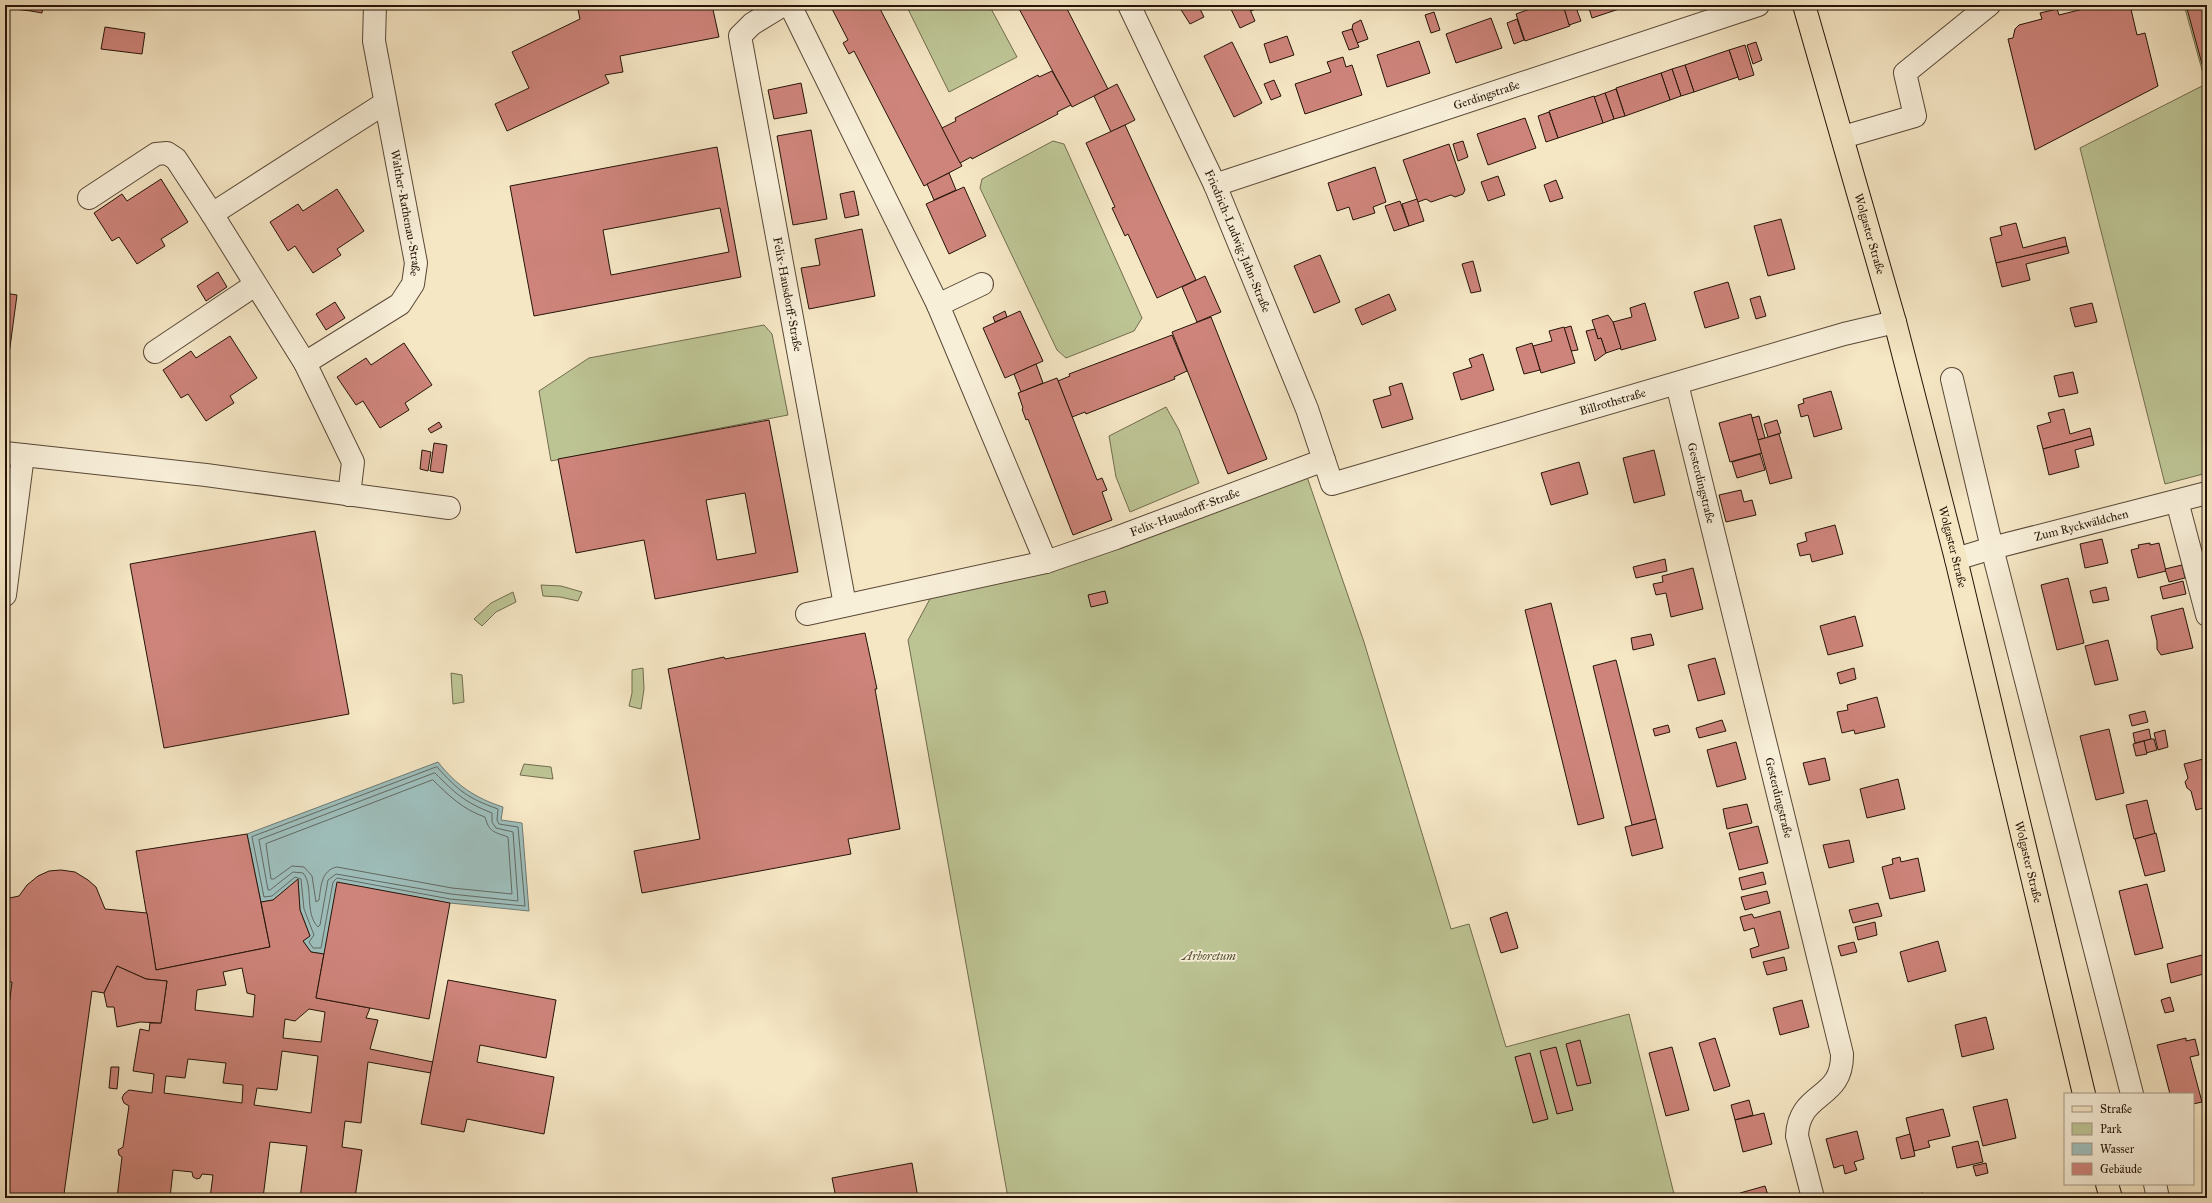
<svg xmlns="http://www.w3.org/2000/svg" width="2212" height="1203" font-family="'IM FELL Great Primer',serif">
<style>
.green{fill:#bdc494;stroke:#716c4e}
.water{fill:#9ebebb;stroke:#6e7a73}
.lines{fill:none;stroke-linecap:round;stroke-linejoin:round}
.shore{stroke:#626962;stroke-width:1}
.building{fill:#ce847b;stroke:#251408;fill-rule:evenodd}
.minor-casing{stroke:#594837;stroke-width:24}
.major-casing{stroke:#251408;stroke-width:24}
.minor{stroke:#f8efd9;stroke-width:22}
.major{stroke:#f5e6c4;stroke-width:22}
.labels{text-anchor:middle;dominant-baseline:central;stroke-width:3.5;stroke-linejoin:round;paint-order:stroke}
.street-label{font-size:12px;fill:#251408;stroke:#f8efd9}
.park-label{font-size:12px;font-style:italic;fill:#5a5239;stroke:#f8efd9}
</style>
<rect width="100%" height="100%" fill="#f5e6c4"/>
<filter id="stains"><feTurbulence type="fractalNoise" baseFrequency=".005" numOctaves="4"/><feColorMatrix values="0 0 0 0 .2 0 0 0 0 .09 0 0 0 0 .02 0 0 0 .5 -.17"/></filter>
<radialGradient id="worn" r=".72"><stop offset=".6" stop-color="#630" stop-opacity="0"/><stop offset="1" stop-color="#630" stop-opacity=".3"/></radialGradient>
<g class="green">
<polygon points="906,5 989,5 1017,57 949,92"/>
<polygon points="2184,5 2207,5 2207,473 2165,484 2080,148 2206,84"/>
<polygon points="1053,141 1064,144 1142,318 1134,331 1066,358 1057,350 980,188 982,179"/>
<polygon points="764,325 772,334 788,415 551,461 539,391 589,358"/>
<polygon points="1166,407 1179,430 1199,483 1130,512 1116,477 1109,436"/>
<polygon points="1306,474 1364,642 1451,929 1469,924 1506,1047 1629,1014 1675,1198 1008,1198 908,640 932,595 1119,549"/>
<polygon points="541,585 561,586 582,592 578,601 560,597 543,596"/>
<polygon points="513,592 516,602 496,612 482,626 474,619 491,603"/>
<polygon points="643,668 644,689 641,709 629,706 632,693 632,670"/>
<polygon points="451,673 462,675 464,702 453,704"/>
<polygon points="524,764 551,767 553,779 520,775"/>
</g>
<path class="water" d="M438,762C456,785 475,798 503,807L501,820L522,823L529,911L450,903L324,954L311,952L303,941L310,936L300,910L298,880L273,900L261,902L247,834Z"/>
<g class="lines">
<g class="shore">
<path d="M437,767C459,791 467,798 498,809L497,820L499,824L518,827L525,906L450,899L337,878L333,882L321,948H313L309,942L314,935L304,909L301,879L295,877L272,896L264,897L252,837Z"/>
<path d="M435,773C455,793 464,802 492,813V822L496,828L513,832L518,901L451,894L336,874L328,880L320,925L318,927C304,913 314,885 303,873L293,872L270,890H268L259,840Z"/>
<path d="M433,780C449,796 464,810 485,817C489,832 494,832 508,837L512,894L452,888L337,867C321,870 321,887 319,900L316,902L312,876L304,867L292,866L274,879H271L266,844Z"/>
</g>
</g>
<g class="building">
<polygon points="5,5 32,5 31,11 5,8"/>
<polygon points="32,5 43,5 42,13 31,11"/>
<polygon points="577,5 712,5 719,37 620,56 623,72 605,75 609,83 507,131 495,104 529,88 512,52 580,19"/>
<polygon points="830,5 878,5 962,166 924,186 854,51 849,54 843,43 848,40"/>
<polygon points="1017,5 1065,5 1108,89 1072,107"/>
<polygon points="1178,5 1208,5 1200,9 1204,17 1190,24"/>
<polygon points="1229,5 1248,5 1255,21 1240,28"/>
<polygon points="1248,5 1264,5 1251,11"/>
<polygon points="1541,5 1563,5 1570,26 1525,41 1516,14"/>
<polygon points="1575,5 1581,21 1569,25 1564,8"/>
<polygon points="1588,5 1631,5 1592,18"/>
<polygon points="2086,5 2130,5 2137,35 2145,33 2158,86 2035,150 2008,39 2013,38 2015,29 2019,25 2042,19 2040,13 2057,9 2059,15 2087,8"/>
<polygon points="2186,5 2207,5 2207,63 2202,64"/>
<polygon points="1434,12 1440,30 1431,33 1425,15"/>
<polygon points="1491,18 1502,48 1456,63 1446,34"/>
<polygon points="1517,19 1524,40 1514,44 1507,23"/>
<polygon points="1361,20 1368,39 1357,43 1352,29 1353,24"/>
<polygon points="105,27 145,33 142,54 101,49"/>
<polygon points="1352,29 1359,47 1349,50 1342,32"/>
<polygon points="1287,36 1294,55 1270,63 1264,44"/>
<polygon points="1419,41 1430,73 1387,87 1377,55"/>
<polygon points="1232,42 1262,103 1234,117 1204,56"/>
<polygon points="1756,42 1762,60 1753,64 1747,45"/>
<polygon points="1745,45 1754,75 1739,80 1729,50"/>
<polygon points="1729,50 1738,77 1694,92 1685,65"/>
<polygon points="1343,57 1346,67 1352,65 1362,95 1305,114 1295,84 1331,72 1327,62"/>
<polygon points="1685,65 1694,92 1681,96 1672,69"/>
<polygon points="1672,69 1681,96 1670,100 1661,73"/>
<polygon points="1052,71 1071,105 1057,112 1058,114 972,159 971,157 960,163 942,128 956,121 955,118 1038,75 1039,77"/>
<polygon points="1661,73 1670,100 1625,116 1616,88"/>
<polygon points="1274,80 1281,96 1271,100 1264,84"/>
<polygon points="801,83 807,113 774,119 768,90"/>
<polygon points="1117,84 1135,120 1111,132 1094,96"/>
<polygon points="1616,89 1625,116 1614,119 1605,93"/>
<polygon points="1605,93 1614,119 1603,123 1594,97"/>
<polygon points="1594,96 1603,123 1558,138 1549,111"/>
<polygon points="1549,112 1558,138 1546,142 1538,116"/>
<polygon points="1525,118 1536,148 1488,165 1477,134"/>
<polygon points="1125,125 1196,280 1157,298 1128,234 1125,236 1112,208 1115,207 1086,143"/>
<polygon points="811,130 827,219 793,225 777,136"/>
<polygon points="1463,141 1468,157 1458,161 1453,144"/>
<polygon points="1449,144 1465,190 1463,194 1455,197 1451,195 1431,202 1426,199 1418,202 1403,160"/>
<path d="M717,147L741,277L534,316L510,186ZM720,208L729,252L611,275L603,230Z"/>
<polygon points="1375,167 1386,202 1373,207 1375,213 1353,220 1349,207 1337,211 1328,183"/>
<polygon points="949,173 956,190 934,200 927,184"/>
<polygon points="1498,176 1505,195 1488,201 1481,182"/>
<polygon points="161,179 188,222 161,239 165,246 137,264 119,237 112,241 94,213 122,194 127,201"/>
<polygon points="1556,180 1563,198 1550,202 1544,185"/>
<polygon points="964,187 986,236 949,254 926,204"/>
<polygon points="337,189 364,231 337,249 341,255 313,273 295,246 288,251 270,222 298,204 303,211"/>
<polygon points="854,191 859,215 845,218 840,194"/>
<polygon points="1417,199 1424,221 1409,226 1402,204"/>
<polygon points="1400,201 1409,226 1394,231 1385,206"/>
<polygon points="1781,219 1795,269 1768,276 1754,226"/>
<polygon points="2016,223 2023,248 2065,237 2067,246 1996,263 1990,238 2002,235 2000,227"/>
<polygon points="862,229 875,296 809,309 801,268 820,265 815,239"/>
<polygon points="2067,246 2069,253 2026,264 2030,280 2002,287 1996,263"/>
<polygon points="1320,255 1340,302 1314,313 1294,266"/>
<polygon points="1473,261 1481,291 1471,293 1462,264"/>
<polygon points="218,272 227,287 206,301 197,286"/>
<polygon points="1205,276 1221,312 1197,322 1182,287"/>
<polygon points="1728,282 1739,318 1705,328 1694,292"/>
<polygon points="5,293 17,295 10,347 5,347"/>
<polygon points="1389,294 1396,310 1362,325 1355,309"/>
<polygon points="1760,296 1766,316 1756,319 1750,299"/>
<polygon points="335,302 345,318 326,330 316,314"/>
<polygon points="1645,303 1656,340 1621,350 1613,322 1632,317 1630,308"/>
<polygon points="2092,303 2097,322 2075,327 2070,308"/>
<polygon points="1005,311 1007,317 995,322 993,317"/>
<polygon points="1020,311 1043,361 1005,378 983,328"/>
<polygon points="1608,315 1613,322 1621,348 1606,353 1601,338 1598,339 1592,320"/>
<polygon points="1211,317 1267,459 1228,474 1172,332"/>
<polygon points="1571,326 1578,350 1571,351 1564,328"/>
<polygon points="1564,327 1575,363 1541,373 1533,346 1552,341 1549,331"/>
<polygon points="1595,329 1598,339 1601,338 1606,353 1595,361 1586,331"/>
<polygon points="1172,335 1187,371 1174,377 1175,379 1086,414 1085,412 1072,417 1058,381 1070,376 1069,374"/>
<polygon points="230,336 257,378 230,396 234,403 206,421 188,394 181,398 163,370 191,351 196,358"/>
<polygon points="404,343 432,385 405,403 409,410 380,428 363,401 356,405 337,377 366,358 371,365"/>
<polygon points="1532,343 1540,370 1524,374 1516,348"/>
<polygon points="5,347 10,347 8,359 5,359"/>
<polygon points="1483,354 1494,390 1461,400 1453,373 1472,367 1469,359"/>
<polygon points="1036,364 1043,383 1021,392 1014,374"/>
<polygon points="2073,372 2078,393 2059,397 2054,376"/>
<polygon points="1057,378 1097,480 1102,478 1107,490 1102,492 1112,520 1073,535 1028,419 1026,420 1022,409 1023,408 1018,393"/>
<polygon points="1402,383 1413,419 1382,428 1373,400 1391,395 1389,387"/>
<polygon points="1831,391 1842,429 1814,437 1808,415 1801,417 1798,405 1804,403 1803,399"/>
<polygon points="2064,409 2070,434 2090,428 2092,436 2043,449 2037,426 2051,422 2048,413"/>
<polygon points="1751,414 1762,453 1730,462 1719,423"/>
<polygon points="1759,416 1765,438 1758,440 1752,418"/>
<path d="M769,420L798,572L655,599L644,540L576,553L558,459ZM745,493L756,553L717,560L706,500Z"/>
<polygon points="1777,420 1781,433 1768,437 1764,424"/>
<polygon points="439,422 442,427 431,433 428,429"/>
<polygon points="1779,434 1792,478 1770,484 1758,440"/>
<polygon points="2092,436 2094,445 2075,450 2079,467 2049,475 2043,449"/>
<polygon points="434,443 447,445 443,473 430,471"/>
<polygon points="422,450 431,452 428,471 420,469"/>
<polygon points="1654,450 1665,495 1634,503 1623,458"/>
<polygon points="1760,454 1765,470 1737,478 1732,462"/>
<polygon points="1579,462 1588,494 1551,505 1541,473"/>
<polygon points="1741,490 1744,502 1752,500 1756,515 1726,522 1719,495"/>
<polygon points="1835,525 1843,554 1812,562 1810,554 1800,556 1797,544 1807,541 1805,533"/>
<polygon points="315,531 349,714 164,748 130,564"/>
<polygon points="2102,539 2108,563 2085,568 2080,544"/>
<polygon points="2150,543 2150,545 2159,543 2166,571 2138,578 2131,550 2139,548 2138,545"/>
<polygon points="1665,559 1667,571 1636,578 1633,567"/>
<polygon points="2182,565 2185,578 2169,582 2165,569"/>
<polygon points="1693,568 1703,609 1671,617 1666,593 1656,595 1653,584 1663,582 1662,576"/>
<polygon points="2068,578 2084,643 2057,650 2041,585"/>
<polygon points="2183,581 2186,594 2163,599 2160,587"/>
<polygon points="2106,587 2109,600 2093,603 2090,591"/>
<polygon points="1105,591 1108,603 1091,607 1088,595"/>
<polygon points="1551,603 1604,818 1578,825 1525,610"/>
<polygon points="2183,608 2193,648 2161,655 2157,649 2157,641 2151,616"/>
<polygon points="1855,616 1863,646 1828,655 1820,626"/>
<polygon points="865,633 877,689 875,689 900,829 848,839 851,854 642,893 634,851 700,839 668,669 724,657 725,659"/>
<polygon points="1651,634 1654,645 1633,650 1631,638"/>
<polygon points="2108,640 2118,680 2095,685 2085,646"/>
<polygon points="1715,658 1725,694 1698,701 1688,665"/>
<polygon points="1616,660 1656,819 1632,825 1593,666"/>
<polygon points="1854,668 1856,679 1840,684 1837,673"/>
<polygon points="1877,697 1885,727 1855,734 1854,730 1842,733 1837,712 1848,710 1847,705"/>
<polygon points="2145,711 2148,722 2132,726 2129,715"/>
<polygon points="1722,720 1726,731 1699,738 1696,728"/>
<polygon points="1668,725 1670,732 1655,736 1653,729"/>
<polygon points="2109,729 2124,793 2096,800 2080,736"/>
<polygon points="2149,729 2151,739 2135,743 2133,733"/>
<polygon points="2165,730 2168,747 2158,750 2154,733"/>
<polygon points="2151,739 2154,739 2157,750 2146,753 2144,741"/>
<polygon points="2144,741 2147,754 2136,756 2133,744"/>
<polygon points="1736,742 1746,779 1717,787 1707,750"/>
<polygon points="1825,758 1830,780 1809,785 1803,763"/>
<polygon points="2207,758 2207,807 2196,810 2191,791 2187,788 2185,782 2188,778 2184,764"/>
<polygon points="1898,779 1905,809 1867,818 1860,789"/>
<polygon points="2147,800 2155,834 2134,839 2126,805"/>
<polygon points="1747,804 1752,823 1727,829 1723,809"/>
<polygon points="1656,819 1663,848 1632,856 1625,827"/>
<polygon points="1758,826 1768,863 1739,870 1729,833"/>
<polygon points="2156,833 2165,871 2145,876 2135,839"/>
<polygon points="247,834 270,947 156,970 136,851"/>
<polygon points="1849,840 1854,862 1829,868 1823,845"/>
<polygon points="1900,857 1901,862 1918,858 1925,891 1890,899 1882,867 1893,864 1892,859"/>
<path d="M61,870L75,872L88,880L96,887L105,909L147,913L156,970L270,947L261,902L273,900L298,879L300,910L310,936L303,941L311,952L324,954L316,998L370,1008L366,1018L378,1020L370,1049L433,1062L431,1073L368,1062L361,1123L345,1121L342,1147L362,1150L355,1198H300L307,1146L270,1142L263,1198H210L213,1175L202,1174L200,1178L197,1179L193,1177L192,1172L173,1170L170,1198H117L122,1157L119,1155L118,1150L123,1147L129,1106L124,1103L122,1098L124,1094L129,1090L152,1093L154,1074L133,1071L140,1029L149,1031L150,1023H161L167,981L146,979L117,966L104,993L92,991L64,1194L95,1198H5V1038L12,982H5V899L19,896L27,885L38,876L49,871ZM242,968L247,993L255,995L253,1017L195,1010L197,990L226,985L223,972ZM309,1009L325,1012L321,1042L283,1038L285,1019L295,1021ZM282,1051L318,1056L311,1113L254,1105L257,1088L277,1090ZM188,1059L226,1063L223,1083L243,1085L242,1103L164,1093L166,1076L185,1078Z"/>
<polygon points="1763,872 1766,884 1742,890 1739,878"/>
<polygon points="337,882 450,903 429,1019 316,998"/>
<polygon points="2147,884 2163,948 2135,955 2119,891"/>
<polygon points="1767,891 1770,903 1745,910 1741,897"/>
<polygon points="1878,903 1882,916 1853,923 1849,910"/>
<polygon points="1780,911 1789,948 1752,958 1750,949 1759,946 1754,928 1744,931 1740,917 1752,914 1754,918"/>
<polygon points="1507,912 1518,948 1501,953 1490,918"/>
<polygon points="1875,922 1877,935 1858,940 1855,927"/>
<polygon points="1938,941 1946,971 1908,982 1900,952"/>
<polygon points="1854,942 1857,952 1841,956 1838,946"/>
<polygon points="2202,955 2207,973 2171,983 2167,964"/>
<polygon points="1784,957 1787,970 1767,975 1763,962"/>
<polygon points="117,966 146,979 167,981 161,1023 140,1022 117,1027 114,1007 107,1007 104,993"/>
<polygon points="448,980 556,1000 546,1058 480,1045 477,1062 554,1077 544,1134 467,1119 464,1132 421,1124"/>
<polygon points="2170,997 2174,1011 2165,1013 2161,1000"/>
<polygon points="1802,1000 1809,1027 1780,1035 1773,1008"/>
<polygon points="1986,1017 1994,1049 1962,1057 1955,1025"/>
<polygon points="1715,1038 1730,1086 1714,1091 1699,1043"/>
<polygon points="2186,1038 2186,1041 2195,1039 2199,1055 2190,1057 2202,1102 2193,1104 2193,1094 2170,1094 2157,1045"/>
<polygon points="1580,1040 1591,1083 1577,1086 1566,1044"/>
<polygon points="1556,1047 1573,1110 1557,1114 1540,1051"/>
<polygon points="1672,1047 1689,1110 1666,1116 1649,1053"/>
<polygon points="1530,1053 1548,1119 1533,1123 1515,1057"/>
<polygon points="111,1067 119,1067 117,1089 109,1088"/>
<polygon points="2007,1099 2016,1138 1983,1146 1973,1107"/>
<polygon points="1749,1100 1753,1115 1735,1120 1731,1105"/>
<polygon points="1943,1109 1950,1136 1928,1141 1930,1147 1914,1151 1906,1118"/>
<polygon points="1764,1113 1772,1144 1743,1152 1735,1120"/>
<polygon points="1857,1131 1864,1159 1854,1162 1857,1170 1845,1174 1843,1165 1834,1168 1826,1139"/>
<polygon points="1910,1134 1915,1156 1901,1159 1896,1138"/>
<polygon points="1978,1141 1983,1162 1957,1168 1952,1147"/>
<polygon points="912,1163 918,1198 836,1198 832,1178"/>
<polygon points="1986,1163 1988,1173 1976,1176 1973,1166"/>
<polygon points="1765,1186 1769,1198 1741,1198 1740,1193"/>
<polygon points="1923,1193 1924,1198 1911,1198 1910,1196"/>
</g>
<g class="lines">
<g class="minor-casing">
<g id="minor">
<path id="s1" d="M375,5L374,41L416,263L413,284L400,304L305,363L212,214L385,103"/>
<path id="s2" d="M783,5L752,24L740,36L845,605"/>
<polyline points="790,5 938,305 1046,562"/>
<path id="s3" d="M1129,5L1215,185L1307,409L1332,484L1844,334L1895,322"/>
<polyline points="1843,137 1915,116 1905,73 1989,5"/>
<path id="s4" d="M1215,185L1758,5"/>
<polyline points="89,198 156,154 167,153 176,159 212,214"/>
<polyline points="938,305 982,284"/>
<polyline points="155,352 255,285"/>
<polyline points="305,363 353,462 349,495"/>
<polyline points="1952,379 1992,548 2132,1094"/>
<path id="s5" d="M1677,384L1842,1054C1843,1101 1799,1090 1797,1136L1813,1198"/>
<polyline points="5,453 206,475 449,508"/>
<polyline points="2177,501 2207,615"/>
<path id="s6" d="M1956,559L1992,548L2207,493"/>
<polyline points="5,595 23,455"/>
<path id="s7" d="M807,614L1046,562L1116,538L1324,460"/>
<polyline points="2155,1184 2158,1198"/>
</g>
</g>
<g class="major-casing">
<g id="major">
<path id="s8" d="M1804,5L1895,322L1956,559L2084,1094"/>
<polyline points="2107,1184 2111,1198"/>
</g>
</g>
<use href="#minor" class="minor"/>
<use href="#major" class="major"/>
</g>
<g class="labels">
<g class="street-label">
<text stroke="none"><textPath href="#s4" startOffset="286">Gerdingstraße</textPath></text>
<text stroke="none"><textPath href="#s1" startOffset="211">Walther-Rathenau-Straße</textPath></text>
<text stroke="none"><textPath href="#s8" startOffset="238">Wolgaster Straße</textPath></text>
<text stroke="none"><textPath href="#s3" startOffset="260">Friedrich-Ludwig-Jahn-Straße</textPath></text>
<text stroke="none"><textPath href="#s2" startOffset="316">Felix-Hausdorff-Straße</textPath></text>
<text stroke="none"><textPath href="#s3" startOffset="813">Billrothstraße</textPath></text>
<text stroke="none"><textPath href="#s5" startOffset="102">Gesterdingstraße</textPath></text>
<text stroke="none"><textPath href="#s7" startOffset="392">Felix-Hausdorff-Straße</textPath></text>
<text stroke="none"><textPath href="#s6" startOffset="130">Zum Ryckwäldchen</textPath></text>
<text stroke="none"><textPath href="#s8" startOffset="562">Wolgaster Straße</textPath></text>
<text stroke="none"><textPath href="#s5" startOffset="426">Gesterdingstraße</textPath></text>
<text stroke="none"><textPath href="#s8" startOffset="886">Wolgaster Straße</textPath></text>
</g>
<g class="park-label">
<text x="1209" y="956">Arboretum</text>
</g>
</g>
<rect width="2212" height="1203" fill="none" stroke="#f5e6c4" stroke-width="20"/>
<rect x="6" y="6" width="2200" height="1191" fill="none" stroke="#251408" stroke-width="2"/>
<rect x="10" y="10" width="2192" height="1183" fill="none" stroke="#251408"/>
<rect x="2064" y="1093" width="130" height="92" fill="#f8efd9" stroke="#a49785"/>
<rect x="2072" y="1106" width="20" height="6" fill="#f5e6c4" stroke="#a49785"/>
<text x="2100" y="1113" font-size="12" fill="#251408">Straße</text>
<rect x="2072" y="1123" width="20" height="12" fill="#bdc494" stroke="#a49785"/>
<text x="2100" y="1133" font-size="12" fill="#251408">Park</text>
<rect x="2072" y="1143" width="20" height="12" fill="#9ebebb" stroke="#a49785"/>
<text x="2100" y="1153" font-size="12" fill="#251408">Wasser</text>
<rect x="2072" y="1163" width="20" height="12" fill="#ce847b" stroke="#a49785"/>
<text x="2100" y="1173" font-size="12" fill="#251408">Gebäude</text>
<rect width="100%" height="100%" filter="url(#stains)"/>
<rect width="100%" height="100%" fill="url(#worn)"/>
</svg>
